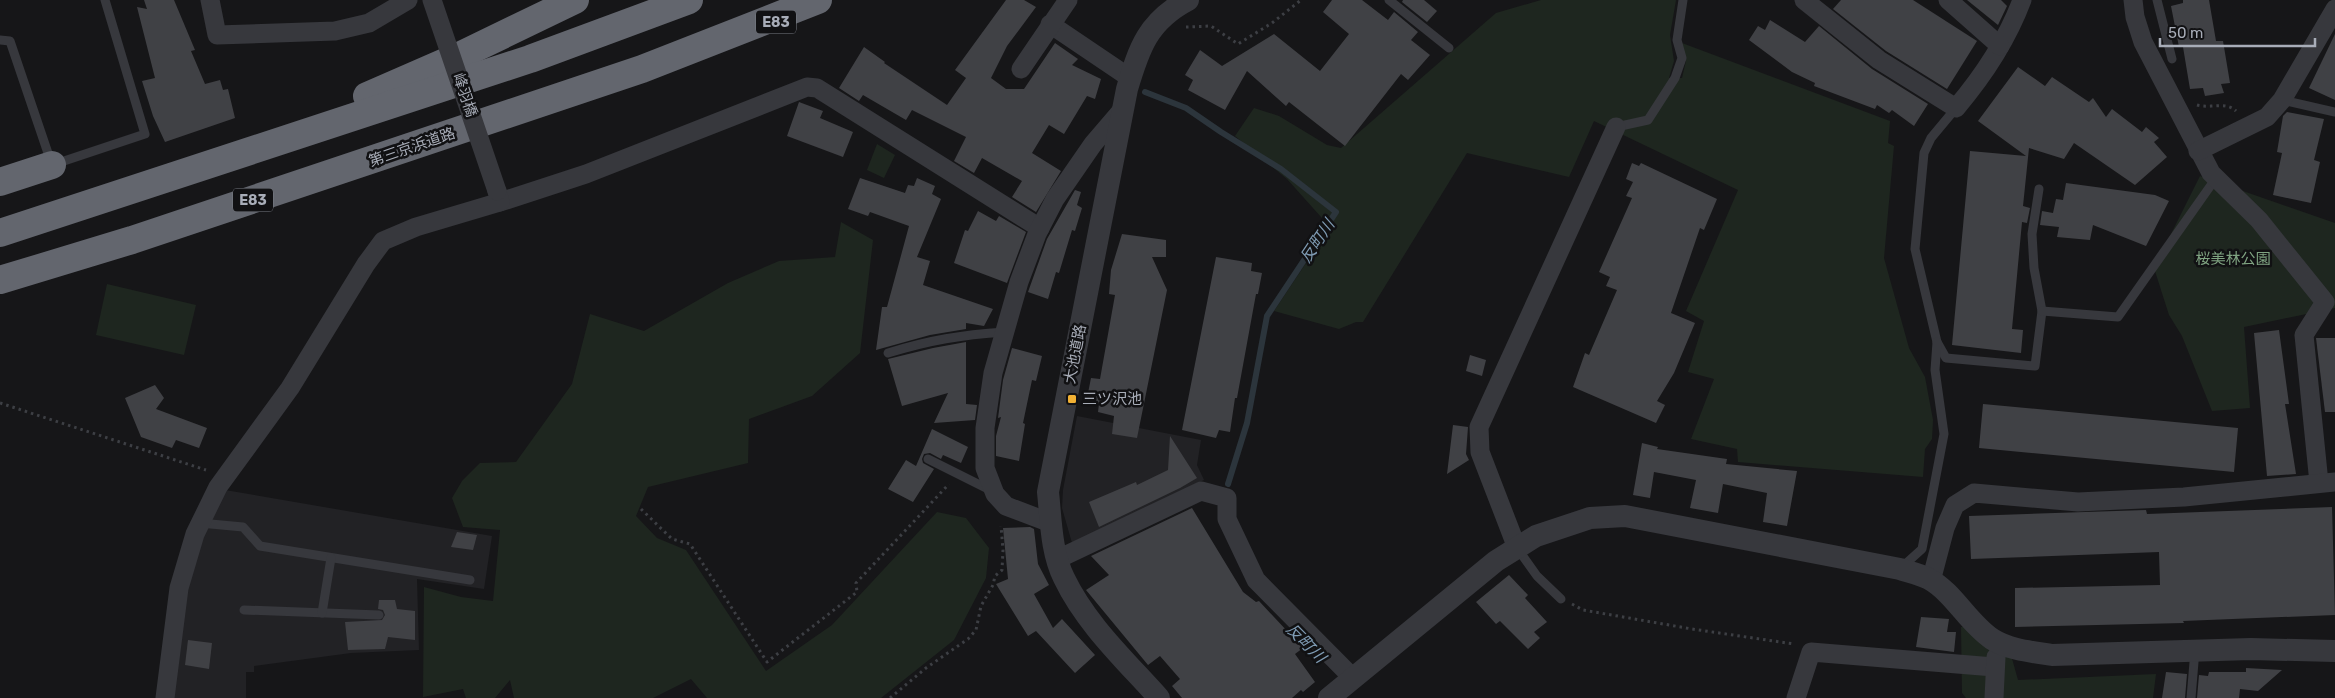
<svg xmlns="http://www.w3.org/2000/svg" width="2335" height="698" font-family="Rubik,'Noto Sans JP',sans-serif">
<style>
.built{fill:#222225}
.green{fill:#1e261f}
.lines{fill:none;stroke-linecap:round;stroke-linejoin:round}
.stream{stroke:#2c353c;stroke-width:6}
.building{fill:#404145}
.path{stroke:#3d3f44;stroke-width:3;stroke-dasharray:2.5 4;stroke-linecap:butt}
.service{stroke:#37383d;stroke-width:9}
.minor{stroke:#37383d;stroke-width:19}
.tertiary{stroke:#37383d;stroke-width:22}
.motorway{stroke:#63666e;stroke-width:28}
.minor-bridge{stroke:#37383d;stroke-width:19}
.poi-dot{fill:#f2b134;stroke:#111113;stroke-width:2}
.labels{text-anchor:middle;dominant-baseline:central;stroke-width:5;stroke-linejoin:round;paint-order:stroke}
.shield{fill:#111113;stroke:#7b7e86;stroke-width:1}
.shield-label{font-size:14px;font-weight:bold;fill:#a8adb8}
.street-label{font-size:15px;fill:#a8adb8;stroke:#111113}
.park-label{font-size:15px;fill:#7fa381;stroke:#111113}
.poi-label{font-size:15px;fill:#a8adb8;stroke:#111113;text-anchor:start}
.water-label{font-size:16px;font-style:italic;fill:#7f9bb3;stroke:#111113}
</style>
<rect width="100%" height="100%" fill="#161618"/>
<g class="built">
<polygon points="1077,416 1201,440 1197,465 1204,480 1072,543 1062,508 1063,490"/>
<polygon points="225,490 492,536 484,589 417,579 419,650 351,653 254,666 254,672 246,672 246,698 172,698 185,587 198,544"/>
</g>
<g class="green">
<polygon points="1541,0 1676,0 1670,35 1674,61 1669,78 1682,78 1686,61 1682,43 1890,121 1888,143 1894,146 1884,258 1909,348 1925,377 1933,420 1932,439 1925,449 1923,477 1738,462 1737,449 1691,439 1714,379 1688,372 1704,321 1686,311 1738,190 1594,121 1569,177 1467,153 1363,322 1356,322 1339,329 1274,311 1330,227 1287,179 1235,136 1254,108 1279,116 1327,145 1341,148 1496,13"/>
<polygon points="877,144 895,155 884,178 867,170"/>
<polygon points="2200,176 2335,223 2335,308 2244,327 2250,408 2212,411 2182,336 2169,315 2154,268"/>
<polygon points="841,222 873,240 860,353 812,396 749,419 748,463 648,487 636,516 657,538 686,550 766,671 832,625 937,512 966,518 989,548 986,578 954,640 881,698 707,698 691,679 653,698 514,698 510,680 495,698 466,698 463,689 423,697 424,587 461,597 493,601 500,530 463,527 452,498 462,481 480,463 516,462 572,384 590,314 644,331 728,283 779,261 835,257"/>
<polygon points="107,284 196,305 184,355 96,335"/>
<polygon points="1961,627 1969,627 2011,655 2018,680 2156,674 2153,698 1966,698 1962,693"/>
</g>
<g class="lines">
<polyline class="stream" points="1145,92 1186,108 1221,132 1281,169 1336,212 1267,316 1247,423 1228,484"/>
</g>
<g class="building">
<polygon points="144,0 174,0 195,50 191,51 205,84 220,80 223,90 228,89 235,118 165,142 153,116 142,81 155,78 137,7 147,9"/>
<polygon points="1006,0 1024,0 1036,7 1007,46 991,78 1006,89 1024,89 1055,43 1078,59 1072,65 1101,79 1095,99 1087,96 1064,134 1049,125 1032,153 1061,171 1036,212 1012,197 1022,181 982,158 974,173 954,161 966,137 912,110 906,120 863,95 859,101 839,88 864,47 885,62 884,63 947,105 966,78 955,70"/>
<polygon points="1332,0 1362,0 1388,20 1394,12 1418,32 1411,40 1430,55 1408,80 1401,74 1345,146 1289,102 1286,106 1247,71 1225,110 1188,90 1193,80 1185,75 1200,50 1222,66 1274,34 1320,71 1349,34 1323,12"/>
<polygon points="1403,0 1424,0 1437,11 1427,22 1402,2"/>
<polygon points="1841,0 1913,0 1977,41 1947,89 1886,51 1833,9"/>
<polygon points="1967,0 2001,0 2007,6 1998,25"/>
<polygon points="2183,0 2209,0 2216,41 2223,41 2230,83 2221,84 2224,93 2205,96 2203,88 2190,89 2183,47 2179,47 2171,6 2183,3"/>
<polygon points="1770,20 1805,42 1819,26 1872,69 1928,104 1914,126 1892,110 1889,113 1877,105 1875,109 1814,86 1815,83 1792,72 1749,40 1758,26 1765,30"/>
<polygon points="2335,34 2335,100 2309,88"/>
<polygon points="2018,67 2045,86 2052,77 2089,102 2093,98 2106,117 2112,109 2142,132 2146,127 2159,138 2154,142 2167,157 2135,185 2074,143 2064,159 2029,148 2023,206 2030,208 2027,223 2022,222 2012,329 2023,330 2021,353 1952,345 1970,151 2026,156 1978,121"/>
<polygon points="799,102 823,111 820,118 853,132 843,157 787,136"/>
<polygon points="2287,112 2324,119 2314,160 2320,162 2311,203 2273,195 2282,153 2277,152 2283,116"/>
<polygon points="1632,163 1639,166 1641,163 1717,199 1704,230 1700,228 1671,313 1695,323 1674,373 1657,401 1665,405 1656,423 1573,387 1585,353 1589,355 1617,290 1606,286 1610,277 1599,272 1632,198 1626,196 1633,182 1626,179"/>
<polygon points="860,178 905,193 908,185 914,186 917,178 935,186 932,194 941,199 917,257 930,261 923,285 993,309 984,326 966,323 966,329 930,335 876,350 882,307 887,307 909,226 870,212 868,216 848,209"/>
<polygon points="2066,183 2155,195 2169,201 2146,246 2093,225 2090,240 2057,237 2059,227 2040,225 2042,211 2053,213 2056,199 2063,200"/>
<polygon points="1075,190 1081,192 1077,205 1082,208 1075,231 1072,230 1059,273 1056,272 1048,299 1028,292 1047,239"/>
<polygon points="978,211 996,221 999,216 1026,232 1007,283 954,263 965,230 968,231"/>
<polygon points="1122,234 1166,240 1166,257 1152,257 1167,290 1137,438 1112,434 1114,416 1098,412 1099,404 1095,404 1094,400 1087,398 1091,378 1100,379 1115,295 1109,294 1111,270"/>
<polygon points="1216,257 1252,263 1251,271 1262,273 1258,294 1256,294 1237,398 1235,398 1230,432 1219,430 1216,438 1182,430"/>
<polygon points="2279,330 2289,404 2285,404 2296,474 2267,476 2254,333"/>
<polygon points="2316,338 2335,338 2335,412 2325,412"/>
<polygon points="966,342 966,404 977,405 975,420 934,423 948,393 902,406 888,359 933,348"/>
<polygon points="1012,348 1042,356 1036,381 1032,380 1023,423 1025,424 1019,461 996,456 996,436 1001,417 998,418 1003,380"/>
<polygon points="1470,355 1486,360 1482,376 1466,371"/>
<polygon points="155,385 164,398 156,409 207,428 199,448 176,440 172,448 141,437 125,398"/>
<polygon points="1983,404 2238,428 2234,472 1979,448"/>
<polygon points="1453,425 1468,427 1466,454 1469,460 1447,474"/>
<polygon points="932,429 968,447 961,463 943,455 941,459 930,453 924,454 922,459 923,463 934,469 913,502 888,489 906,460 916,466"/>
<polygon points="1170,436 1197,478 1180,488 1099,527 1089,502 1136,482 1137,485 1168,470"/>
<polygon points="1642,443 1658,447 1657,449 1727,459 1726,464 1797,471 1787,526 1763,522 1767,493 1723,484 1718,513 1690,508 1696,480 1654,472 1650,498 1633,495"/>
<polygon points="2332,507 2335,615 2183,621 2184,623 2015,627 2015,588 2160,585 2159,552 1971,559 1969,516 2146,510 2147,514"/>
<polygon points="1192,508 1243,592 1256,602 1259,601 1303,648 1295,654 1315,682 1303,692 1301,690 1292,698 1182,698 1172,686 1180,679 1160,656 1148,665 1086,590 1109,575 1091,556"/>
<polygon points="1030,527 1034,529 1038,564 1049,585 1034,594 1053,628 1062,619 1095,655 1075,673 1036,631 1028,636 996,584 1008,579 1003,528"/>
<polygon points="457,532 477,535 473,550 451,547"/>
<polygon points="1509,575 1528,595 1525,598 1547,622 1534,632 1540,638 1528,649 1500,621 1496,624 1476,602"/>
<polygon points="379,600 395,600 397,609 415,611 415,640 388,637 385,649 348,650 345,622 382,620 385,615 383,610 378,609"/>
<polygon points="1921,617 1949,619 1947,632 1956,632 1954,652 1916,647"/>
<polygon points="188,640 212,643 209,669 185,665"/>
<polygon points="2246,668 2282,670 2258,691 2240,689 2239,698 2197,698 2199,675 2208,676 2209,672 2246,672"/>
<polygon points="2166,672 2187,674 2185,698 2162,698"/>
</g>
<g class="lines">
<g class="path">
<polyline points="1186,27 1211,26 1238,44 1272,23 1301,0"/>
<path d="M2197,105C2210,109 2226,101 2236,111"/>
<polyline points="0,403 206,470"/>
<polyline points="641,509 672,539 690,544 767,662 857,592 856,583 949,484"/>
<polyline points="1572,604 1583,610 1692,629 1794,644"/>
<polyline points="890,698 926,668 968,639 976,630 981,606 993,585 995,576 1002,570 1003,550 1001,526"/>
</g>
<g class="service">
<polyline points="1389,0 1449,48"/>
<polyline points="2157,0 2172,59"/>
<polyline points="0,40 10,41 52,165 145,134 105,0"/>
<polyline points="2282,100 2335,112"/>
<polyline points="1956,108 1931,138 1924,153 1915,249 1937,342 1946,358 2035,366 2042,311 2034,268 2032,234 2039,189"/>
<polyline points="1616,127 1648,120 1675,78 1682,58 1677,40 1683,0"/>
<polyline points="2042,311 2118,317 2216,178"/>
<path d="M888,353C930,340 961,335 1005,332"/>
<polyline points="928,459 992,491"/>
<polyline points="200,523 243,527 260,546 470,580"/>
<polyline points="1517,548 1537,576 1561,599"/>
<polyline points="1902,567 1922,549 1944,434 1935,370 1937,342"/>
<polyline points="244,610 379,615"/>
<polyline points="322,613 331,558"/>
<polyline points="2191,698 2195,650"/>
</g>
<g class="minor">
<polyline points="210,0 217,35 335,31 369,23 408,0"/>
<path d="M1804,0L1879,60L1956,108C1984,75 2007,40 2022,0"/>
<polyline points="1948,0 2000,46"/>
<polyline points="2133,0 2135,17 2143,42 2211,173 2259,220 2325,302 2304,335 2319,483"/>
<polyline points="1050,24 1130,78"/>
<polyline points="1021,69 1068,0"/>
<polyline points="2198,151 2267,117 2282,100 2335,9"/>
<polyline points="500,202 586,174 807,87 817,88 1040,228"/>
<polyline points="1051,523 1006,506 995,494 985,468 985,428 993,373 1019,282 1037,234 1055,199 1093,144 1123,109"/>
<polyline points="1517,548 1480,452 1479,427 1616,127"/>
<polyline points="1058,559 1201,491 1227,498 1227,519 1256,580 1353,678"/>
<polyline points="1931,581 1945,528 1955,505 1974,493 2078,502 2184,497 2335,482"/>
<polyline points="165,698 179,588 195,534 218,487 290,388 366,264 383,241 416,227 500,202 497,191"/>
<polyline points="1796,698 1811,652 1994,667"/>
<polyline points="1994,698 1996,657"/>
</g>
<g class="tertiary">
<path d="M1159,698C1125,660 1086,624 1064,578C1051,552 1051,520 1048,492L1127,89C1139,48 1148,21 1188,0"/>
<path d="M1329,698L1496,561L1536,536L1590,518L1625,516L1900,569C1909,572 1920,574 1929,579C1954,593 1968,623 1992,639C2009,650 2033,652 2052,655L2251,649L2335,651"/>
</g>
<g class="motorway">
<polyline points="367,96 461,55 575,0"/>
<polyline points="0,182 52,165"/>
<polyline points="0,233 530,59 689,0"/>
<polyline points="0,280 132,240 642,69 818,0"/>
</g>
<polyline class="minor-bridge" points="432,0 497,191"/>
</g>
<rect class="poi-dot" x="1067" y="394" width="10" height="10" rx="2.5"/>
<g class="labels">
<g class="shield">
<rect x="756" y="10.5" width="40" height="23" rx="4"/>
<rect x="233" y="188.5" width="40" height="23" rx="4"/>
</g>
<g class="shield-label">
<text x="776" y="22">E83</text>
<text x="253" y="200">E83</text>
</g>
<g class="street-label">
<text transform="translate(465 95) rotate(71)">峰羽橋</text>
<text transform="translate(412 147) rotate(-19)">第三京浜道路</text>
<text transform="translate(1075 354) rotate(-79)">大池道路</text>
</g>
<g class="park-label">
<text x="2233" y="259">桜美林公園</text>
</g>
<g class="poi-label">
<text x="1082" y="399">三ツ沢池</text>
</g>
<g class="water-label">
<text transform="translate(1317 241) rotate(-56)">反町川</text>
<text transform="translate(1306 643) rotate(45)">反町川</text>
</g>
</g>
<path d="M2160 38v8h155v-8" fill="none" stroke="#a8adb8" stroke-width="2.5"/>
<text x="2168" y="38" font-size="15" fill="#a8adb8" stroke="#111113" stroke-width="4" paint-order="stroke">50 m</text>
</svg>
